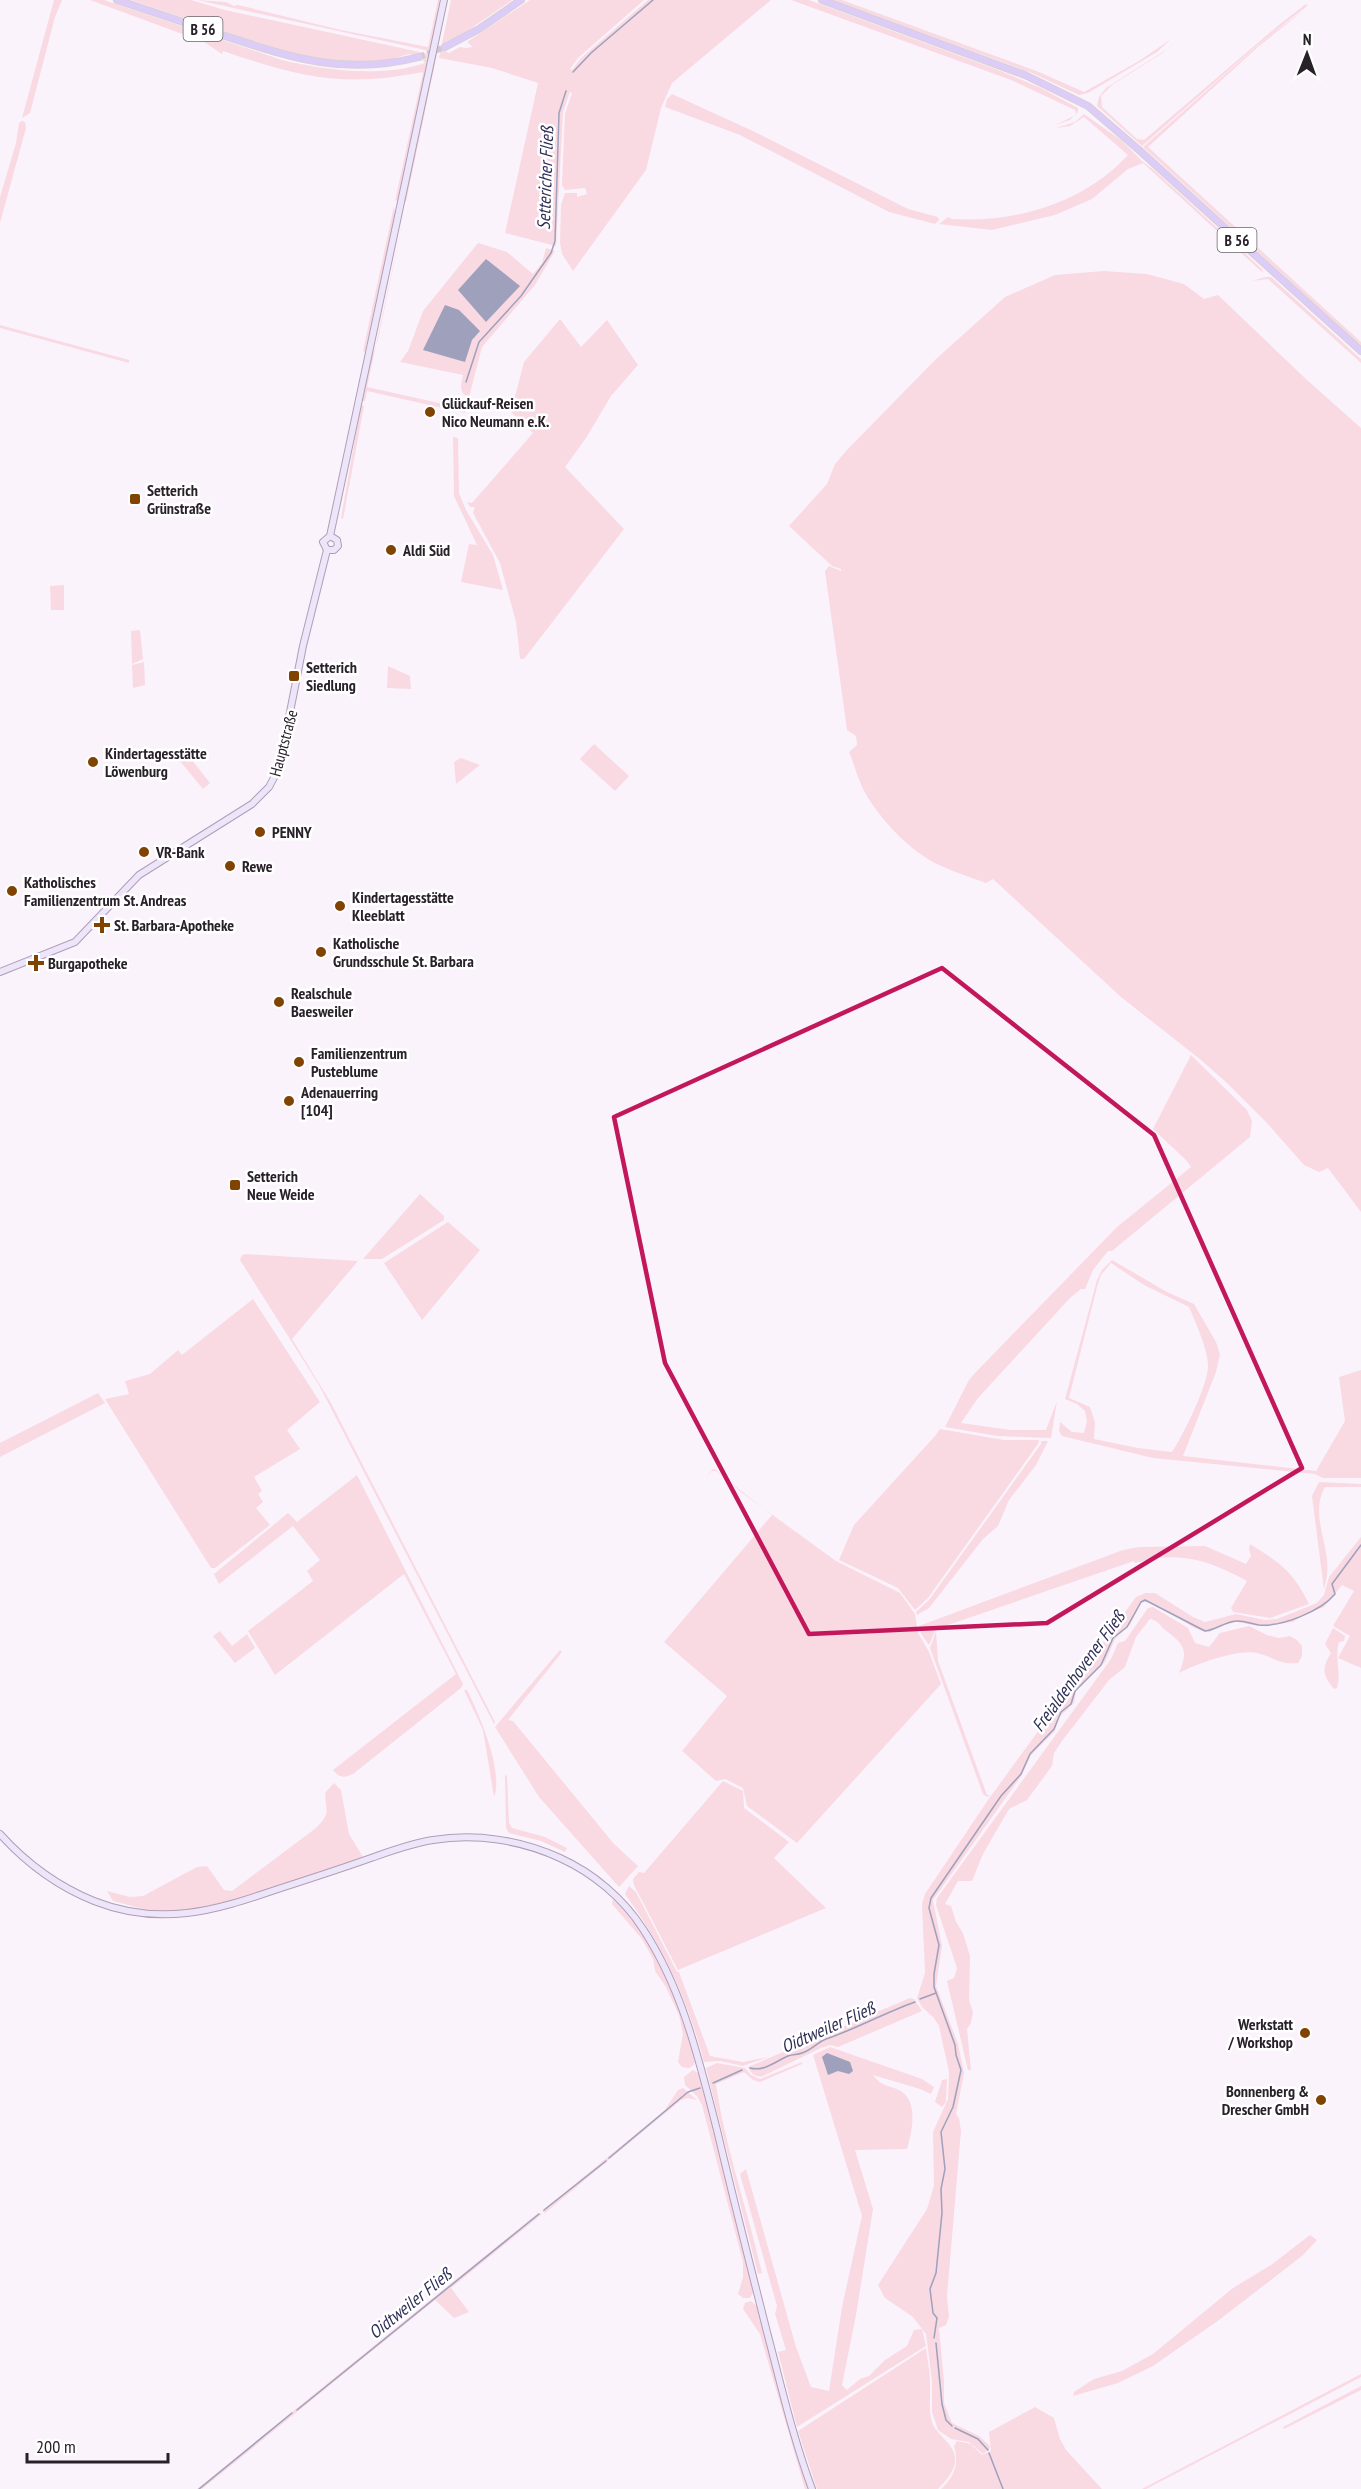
<svg xmlns="http://www.w3.org/2000/svg" width="1361" height="2489" font-family="'PT Sans Narrow',sans-serif">
<style>
.green{fill:#f9d9e2;fill-rule:evenodd}
.water{fill:#9ea0bc}
.lines{fill:none;stroke-linecap:round;stroke-linejoin:round}
.stream{stroke:#9ea0bc;stroke-width:1.5}
.primary-tunnel{stroke:#d1c9d2;stroke-width:6;stroke-dasharray:6 3;stroke-linecap:butt}
.secondary-casing{stroke:#b09eb4;stroke-width:8}
.primary-casing{stroke:#d4d3d4;stroke-width:8}
.secondary{stroke:#ede6fb;stroke-width:6}
.primary{stroke:#dcccf7;stroke-width:6}
.marked{fill:none;stroke:#c2185b;stroke-width:4.5;stroke-linejoin:round}
.poi-dot{fill:#804301;stroke:#fff;stroke-width:2}
.labels{text-anchor:middle;dominant-baseline:central;stroke-width:5;stroke-linejoin:round;paint-order:stroke}
.shield{fill:#fff;stroke:#69646a;stroke-width:1.5}
.shield-label{font-size:15px;font-weight:bold;fill:#29212a}
.poi-label{font-size:16px;font-weight:bold;fill:#29212a;stroke:#fff;text-anchor:start}
.street-label{font-size:16px;fill:#29212a;stroke:#fff}
.water-label{font-size:18px;font-style:italic;fill:#2f2f57;stroke:#fff}
</style>
<rect width="100%" height="100%" fill="#fbf3fc"/>
<g class="green">
<polygon points="54,0 62,0 55,17 30,113 22,118"/>
<path d="M90,0H104L282,60C325,70 382,78 425,63L420,56L409,54L384,61L343,62L291,54L131,0H191L225,10L429,54L398,200L395,201L423,72C341,88 300,77 223,51L222,54L204,42Z"/>
<polygon points="197,0 226,2 234,6 238,5 341,30 428,47 438,0 440,0 430,51"/>
<polygon points="451,0 512,0 460,36 445,42 445,51 449,53 460,47 466,48 473,47 467,42 530,0 644,0 578,58 570,69 572,70 581,58 648,0 771,0 672,83 661,108 646,170 573,271 562,254 560,243 561,205 565,193 577,193 577,197 587,194 585,188 565,190 562,185 565,114 572,93 570,92 563,112 556,246 505,233 538,83 492,68 439,58"/>
<polygon points="791,0 809,0 998,70 1041,88 1078,108 1078,112 1070,120 1055,125 1074,116 1076,113 1075,110 1011,80"/>
<polygon points="833,0 842,0 1039,72 1084,92 1139,61 1171,39 1157,52 1088,93 1079,95 1032,73"/>
<polygon points="1306,4 1307,6 1261,42 1142,146 1097,106 1099,97 1106,88 1166,50 1216,5 1164,52 1112,85 1101,96 1102,107 1137,139 1144,140 1280,24"/>
<polygon points="1308,7 1259,46 1148,147 1361,342 1361,346 1143,147 1265,39"/>
<polygon points="435,54 437,54 406,202 404,201"/>
<polygon points="672,94 755,132 908,209 938,217 939,220 935,224 889,212 740,135 665,107 667,99"/>
<path d="M1084,114L1121,140L1142,161L1154,170L1262,269L1263,273L1143,163L1128,169L1092,199L1055,215L992,230L939,224L948,217L952,219C1016,223 1084,203 1128,155L1084,117L1070,126L1056,128L1075,122Z"/>
<polygon points="22,121 25,122 26,128 0,223 0,197 16,143 19,123"/>
<polygon points="394,206 395,214 365,352 363,351"/>
<polygon points="405,211 367,387 466,409 465,413 367,391 365,401 362,401 372,356 378,340"/>
<path d="M478,243L507,252L533,274L542,263L546,248L555,251L535,285L482,347L469,397C458,393 461,384 463,375L400,362L408,351L423,311Z"/>
<path d="M1104,271L1147,274L1184,284L1204,299L1218,295L1307,380L1361,428V1212L1328,1168L1319,1172L1304,1165L1267,1123L1228,1084L1201,1060L1121,997L993,879L986,883C970,877 954,872 939,865C909,851 880,819 864,791C858,779 854,764 849,752L857,745L856,736L847,730L825,571L829,566L841,571V569L832,566L789,526L827,484L835,464L846,451L936,359L1005,297L1055,275Z"/>
<polygon points="1266,277 1271,277 1282,287 1361,359 1361,363 1268,279 1252,281"/>
<polygon points="560,319 581,347 607,320 638,365 611,396 586,438 565,467 624,529 524,659 520,659 516,622 500,563 473,513 475,507 470,507 467,502 472,503 533,433 511,412 524,362"/>
<polygon points="0,325 129,360 129,363 0,328"/>
<polygon points="361,405 364,406 343,519 341,518"/>
<polygon points="453,437 458,438 459,493 466,510 493,555 503,590 461,582 469,544 477,545 454,496"/>
<polygon points="64,585 64,610 51,610 50,586"/>
<polygon points="140,630 143,659 132,664 131,631"/>
<polygon points="144,662 145,685 133,688 132,665"/>
<polygon points="388,666 410,676 411,689 387,688"/>
<polygon points="594,744 629,776 615,791 580,759"/>
<polygon points="184,750 210,783 203,789 175,755"/>
<polygon points="461,758 480,765 456,784 454,762"/>
<polygon points="1191,1055 1247,1110 1252,1121 1250,1137 1112,1251 1108,1251 1093,1270 1085,1289 1081,1289 1070,1298 978,1398 961,1423 1011,1430 1046,1430 1057,1401 1051,1438 997,1436 945,1427 969,1380 975,1373 1117,1227 1191,1167 1186,1160 1153,1129"/>
<polygon points="420,1194 444,1216 444,1220 382,1259 363,1259"/>
<polygon points="448,1222 480,1250 422,1320 384,1263"/>
<polygon points="246,1254 358,1261 292,1339 331,1403 495,1722 494,1724 319,1385 240,1260 242,1255"/>
<path d="M1112,1260L1167,1292L1194,1304L1216,1342L1220,1354L1216,1372L1183,1456L1316,1471L1345,1421L1339,1377L1361,1370V1478H1323L1315,1474L1153,1458L1062,1436L1059,1431L1060,1422L1072,1432L1084,1433L1087,1421L1085,1411L1077,1404L1065,1399L1097,1280L1102,1270ZM1111,1263L1144,1285L1189,1307C1195,1321 1208,1350 1208,1365C1209,1383 1183,1436 1172,1452L1138,1448L1094,1439L1095,1422L1090,1407L1069,1398L1097,1287L1101,1275Z"/>
<polygon points="253,1299 320,1402 287,1430 300,1449 254,1477 262,1491 258,1494 263,1502 256,1508 270,1525 215,1568 211,1568 105,1399 129,1394 125,1381 150,1374 178,1350 182,1355"/>
<polygon points="98,1393 105,1403 0,1457 0,1443"/>
<polygon points="940,1429 1004,1440 1039,1440 1038,1444 928,1598 915,1610 898,1588 839,1560 854,1525 935,1436"/>
<polygon points="1041,1441 1048,1441 1036,1465 1009,1500 998,1526 983,1539 929,1608 917,1615 916,1612 929,1600 1041,1444"/>
<polygon points="713,1469 716,1470 741,1492 836,1561 900,1593 915,1614 918,1633 929,1652 941,1684 797,1843 747,1806 743,1788 725,1779 716,1781 682,1751 727,1696 664,1642 772,1515 716,1471 712,1471 705,1478"/>
<path d="M357,1475L463,1684L461,1688L353,1774C344,1778 340,1778 333,1770L456,1674L404,1574L275,1675L248,1631L313,1581L307,1571L320,1560L293,1526L219,1584L214,1574L288,1513L297,1522Z"/>
<path d="M1319,1482L1361,1484V1487H1325C1309,1514 1331,1547 1327,1576C1326,1581 1325,1585 1324,1590L1312,1496Z"/>
<path d="M1361,1537V1668L1338,1658L1350,1636L1333,1626L1354,1591L1342,1585L1324,1607L1303,1615L1293,1622L1259,1626L1236,1622L1214,1628L1210,1632C1188,1632 1163,1600 1142,1602L1130,1625L1115,1639L1105,1662L1076,1691L1074,1703L1059,1717L1055,1731L1031,1755L1022,1775L933,1900L942,1946L936,1986L958,2044L964,2073L956,2114L959,2118L961,2131L947,2296L949,2317L946,2325L939,2328L944,2382V2403L952,2423L979,2436L990,2446L989,2450L983,2454L969,2442L951,2439L938,2430L932,2412V2381L926,2334L913,2317L885,2298L878,2285L927,2209L934,2186L933,2132L948,2099L949,2072L939,2026L934,2018L922,2007L917,1998L925,1973L922,1904L925,1894L988,1800L1136,1597L1145,1593H1155L1193,1617L1205,1622L1236,1614L1265,1620L1277,1619L1317,1603L1324,1595L1329,1577Z"/>
<path d="M1250,1544C1280,1563 1293,1571 1309,1604L1270,1618L1233,1612L1231,1608L1247,1581C1209,1560 1179,1550 1135,1563L1134,1561L948,1625L935,1631L929,1645L921,1634L919,1626L1123,1550L1139,1547L1205,1546L1246,1564L1251,1556L1249,1549Z"/>
<path d="M1153,1607L1188,1628L1195,1643L1209,1647L1220,1633L1249,1626L1267,1635L1279,1638L1290,1636L1297,1640L1302,1646V1656L1298,1663C1279,1665 1274,1657 1257,1653C1237,1649 1197,1664 1179,1673C1189,1650 1184,1644 1165,1630C1158,1624 1159,1621 1150,1619L1136,1637L1125,1667L1109,1680L1062,1741L1054,1753L1052,1766L1027,1800L1009,1809L983,1854L972,1881H958L945,1904L951,1906L956,1922L963,1933L970,1956L969,2000L973,2012L971,2023L967,2029L971,2070H968L947,1981L954,1978L957,1968L936,1905L937,1898L1111,1659L1118,1643L1125,1641L1148,1608Z"/>
<path d="M1333,1628L1345,1636L1344,1641L1339,1642C1334,1659 1342,1672 1337,1688L1334,1689C1322,1674 1322,1668 1331,1653L1325,1644Z"/>
<polygon points="220,1631 232,1646 247,1634 255,1648 235,1663 213,1636"/>
<polygon points="936,1631 938,1661 987,1795 990,1795 987,1797 983,1794 930,1648"/>
<polygon points="560,1650 562,1652 508,1720 513,1721 614,1844 638,1866 619,1887 539,1797 495,1727"/>
<path d="M464,1690H467C479,1713 504,1772 494,1797L483,1730Z"/>
<polygon points="507,1775 509,1823 512,1828 545,1837 567,1848 565,1852 541,1841 509,1833 506,1828 505,1776"/>
<polygon points="723,1781 743,1791 744,1808 789,1842 774,1858 826,1908 678,1970 634,1885 633,1879 639,1872 644,1873"/>
<path d="M334,1783L341,1790L349,1834L363,1857C299,1878 232,1910 163,1911C146,1911 129,1905 113,1901L107,1891L130,1897L143,1896L197,1867L207,1866L224,1890L232,1891L316,1828C331,1813 326,1812 325,1793Z"/>
<path d="M629,1886L636,1892L677,1972H679L710,2056L743,2062L768,2057L743,2066L720,2061L704,2062C688,2000 663,1946 625,1894Z"/>
<path d="M613,1899C657,1942 680,2001 695,2059L694,2065L689,2068L682,2067L678,2062L683,2034L679,2015L666,1987L655,1971L653,1959L642,1939L612,1904Z"/>
<path d="M910,1998L914,1999L922,2011L838,2047L830,2045L821,2048L763,2076C756,2078 751,2074 748,2067Z"/>
<path d="M830,2047L922,2079L934,2087L931,2094L920,2089L873,2075C880,2085 886,2085 897,2089C920,2099 912,2131 907,2149L855,2150L873,2209L856,2315L842,2385L847,2390L860,2379L869,2376L885,2360L907,2346L914,2330L922,2329L926,2346L797,2427L778,2352L786,2350L775,2314L777,2306L740,2174L746,2169L796,2347L811,2387L829,2391L842,2307L862,2216L813,2055Z"/>
<path d="M802,2062V2064L760,2082L753,2080L744,2072L716,2084C725,2148 748,2210 762,2273L758,2274L706,2068L717,2063L745,2068L751,2075L760,2079Z"/>
<polygon points="693,2070 698,2073 701,2078 754,2291 750,2298 743,2298 738,2294 743,2277 743,2262 702,2105 697,2096 685,2085 684,2077"/>
<polygon points="947,2079 946,2102 942,2107 935,2102 942,2080"/>
<polygon points="683,2088 697,2100 688,2098 681,2100 545,2213 542,2211 665,2110 678,2090"/>
<polygon points="538,2213 542,2214 451,2288 469,2312 454,2318 435,2300 202,2489 197,2489"/>
<polygon points="1310,2235 1317,2240 1302,2256 1219,2320 1153,2366 1118,2383 1073,2396 1074,2392 1094,2379 1122,2371 1153,2354 1233,2288 1271,2265"/>
<polygon points="751,2301 757,2306 809,2489 805,2489 760,2334 743,2309 745,2303"/>
<path d="M926,2348C927,2359 930,2370 930,2381C931,2395 928,2408 932,2422C937,2437 957,2444 955,2462C954,2472 945,2482 938,2489H817L798,2431Z"/>
<polygon points="1361,2374 1361,2377 1146,2489 1142,2489"/>
<polygon points="1361,2386 1361,2390 1284,2429 1283,2427"/>
<path d="M1035,2407L1054,2418L1060,2439L1066,2450L1102,2489H941C955,2476 959,2464 954,2446L957,2441L971,2444L982,2455L991,2451L989,2432Z"/>
</g>
<g class="water">
<polygon points="486,259 520,286 486,322 458,290"/>
<polygon points="445,305 459,310 480,331 472,340 465,362 423,350"/>
<polygon points="827,2053 850,2062 853,2071 849,2074 838,2071 828,2075 822,2057"/>
</g>
<g class="lines">
<g class="stream">
<polyline points="573,72 591,53 653,0"/>
<polyline points="466,382 479,342 521,296 551,253 555,241 559,113 566,91"/>
<polyline points="920,1999 936,1993"/>
<path d="M750,2068C764,2072 776,2061 788,2056C793,2054 798,2055 802,2053C811,2050 818,2042 826,2039C856,2029 884,2013 915,2002"/>
<polyline points="713,2083 742,2070"/>
<polyline points="609,2158 688,2092 700,2088"/>
<polyline points="544,2210 606,2161"/>
<path d="M934,2338L937,2318L933,2313L930,2289L936,2273L942,2213L941,2189L945,2169L941,2132L953,2107L961,2070L956,2055L955,2045L934,1987V1974L939,1945L929,1908L931,1898L1001,1796L1021,1774L1030,1754L1054,1729L1061,1712L1071,1704L1075,1691L1101,1665L1113,1638L1127,1627L1141,1602L1145,1600L1205,1631C1215,1630 1225,1622 1236,1621C1244,1620 1251,1624 1259,1625C1282,1627 1321,1611 1335,1594L1332,1584L1361,1545"/>
<polyline points="936,2343 942,2404 946,2420 952,2426"/>
<polyline points="297,2410 539,2214"/>
<polyline points="955,2428 978,2439 988,2450"/>
<polyline points="989,2453 1003,2489"/>
<polyline points="199,2489 292,2413"/>
</g>
<polyline class="primary-tunnel" points="419,57 445,47"/>
<g class="secondary-casing">
<g id="secondary">
<polyline points="327,550 323,542 330,536 444,0"/>
<polyline points="327,550 334,550 338,546 337,540 330,536"/>
<polyline points="0,972 75,942 139,875 252,804 269,787 279,768 303,646 327,550"/>
<path d="M0,1834C27,1864 57,1886 94,1901C160,1927 214,1911 278,1889C309,1879 340,1869 371,1858C391,1851 412,1843 433,1840C476,1833 521,1840 560,1858C593,1873 623,1898 643,1929C683,1990 699,2060 717,2130C733,2198 750,2265 767,2332C781,2385 793,2438 812,2489"/>
</g>
</g>
<g class="primary-casing">
<g id="primary">
<path d="M117,0C152,12 187,23 222,35C292,58 345,76 419,57"/>
<polyline points="822,0 1025,75 1088,106 1139,150 1361,351"/>
<polyline points="445,47 479,29 521,0"/>
</g>
</g>
<use href="#secondary" class="secondary"/>
<use href="#primary" class="primary"/>
</g>
<path class="marked" d="M942,968L1154,1135L1302,1468L1047,1623L809,1634L665,1363L614,1117Z"/>
<g class="poi-dot">
<circle cx="430" cy="412" r="6"/>
<rect x="129" y="493" width="12" height="12" rx="3"/>
<circle cx="391" cy="550" r="6"/>
<rect x="288" y="670" width="12" height="12" rx="3"/>
<circle cx="93" cy="762" r="6"/>
<circle cx="260" cy="832" r="6"/>
<circle cx="144" cy="852" r="6"/>
<circle cx="230" cy="866" r="6"/>
<circle cx="12" cy="891" r="6"/>
<circle cx="340" cy="906" r="6"/>
<path d="M99 916h6v6h6v6h-6v6h-6v-6h-6v-6h6z"/>
<circle cx="321" cy="952" r="6"/>
<path d="M33 954h6v6h6v6h-6v6h-6v-6h-6v-6h6z"/>
<circle cx="279" cy="1002" r="6"/>
<circle cx="299" cy="1062" r="6"/>
<circle cx="289" cy="1101" r="6"/>
<rect x="229" y="1179" width="12" height="12" rx="3"/>
<circle cx="1305" cy="2033" r="6"/>
<circle cx="1321" cy="2100" r="6"/>
</g>
<g class="labels">
<g class="shield">
<rect x="183.5" y="17" width="39" height="24" rx="4.5"/>
<rect x="1217.5" y="228" width="39" height="24" rx="4.5"/>
</g>
<g class="shield-label">
<text x="203" y="29">B 56</text>
<text x="1237" y="240">B 56</text>
</g>
<g class="poi-label">
<text x="442" y="403">Glückauf-Reisen<tspan x="442" dy="18">Nico Neumann e.K.</tspan></text>
<text x="147" y="490">Setterich<tspan x="147" dy="18">Grünstraße</tspan></text>
<text x="403" y="550">Aldi Süd</text>
<text x="306" y="667">Setterich<tspan x="306" dy="18">Siedlung</tspan></text>
<text x="105" y="753">Kindertagesstätte<tspan x="105" dy="18">Löwenburg</tspan></text>
<text x="272" y="832">PENNY</text>
<text x="156" y="852">VR-Bank</text>
<text x="242" y="866">Rewe</text>
<text x="24" y="882">Katholisches<tspan x="24" dy="18">Familienzentrum St. Andreas</tspan></text>
<text x="352" y="897">Kindertagesstätte<tspan x="352" dy="18">Kleeblatt</tspan></text>
<text x="114" y="925">St. Barbara-Apotheke</text>
<text x="333" y="943">Katholische<tspan x="333" dy="18">Grundsschule St. Barbara</tspan></text>
<text x="48" y="963">Burgapotheke</text>
<text x="291" y="993">Realschule<tspan x="291" dy="18">Baesweiler</tspan></text>
<text x="311" y="1053">Familienzentrum<tspan x="311" dy="18">Pusteblume</tspan></text>
<text x="301" y="1092">Adenauerring<tspan x="301" dy="18">[104]</tspan></text>
<text x="247" y="1176">Setterich<tspan x="247" dy="18">Neue Weide</tspan></text>
<text x="1293" y="2024" text-anchor="end">Werkstatt<tspan x="1293" dy="18">/ Workshop</tspan></text>
<text x="1309" y="2091" text-anchor="end">Bonnenberg &amp;<tspan x="1309" dy="18">Drescher GmbH</tspan></text>
</g>
<g class="street-label">
<text transform="translate(283 743) rotate(-75)">Hauptstraße</text>
</g>
<g class="water-label">
<text transform="translate(545 178) rotate(-88)">Settericher Fließ</text>
<text transform="translate(1078 1671) rotate(-54)">Freialdenhovener Fließ</text>
<text transform="translate(828 2027) rotate(-24)">Oidtweiler Fließ</text>
<text transform="translate(410 2303) rotate(-39)">Oidtweiler Fließ</text>
</g>
</g>
<g transform="translate(1307 54) rotate(1)" stroke="#ffffff" stroke-width="4.5" paint-order="stroke">
<path d="M0-4.5L10 22L0 15L-10 22Z" fill="#29212a"/>
<text y="-9" font-size="16" font-weight="bold" text-anchor="middle" fill="#29212a">N</text>
</g>
<path d="M27 2453v9h141v-9" fill="none" stroke="#29212a" stroke-width="3"/>
<text x="36" y="2453" font-size="18" fill="#29212a" stroke="#ffffff" stroke-width="4.5" paint-order="stroke">200 m</text>
</svg>
